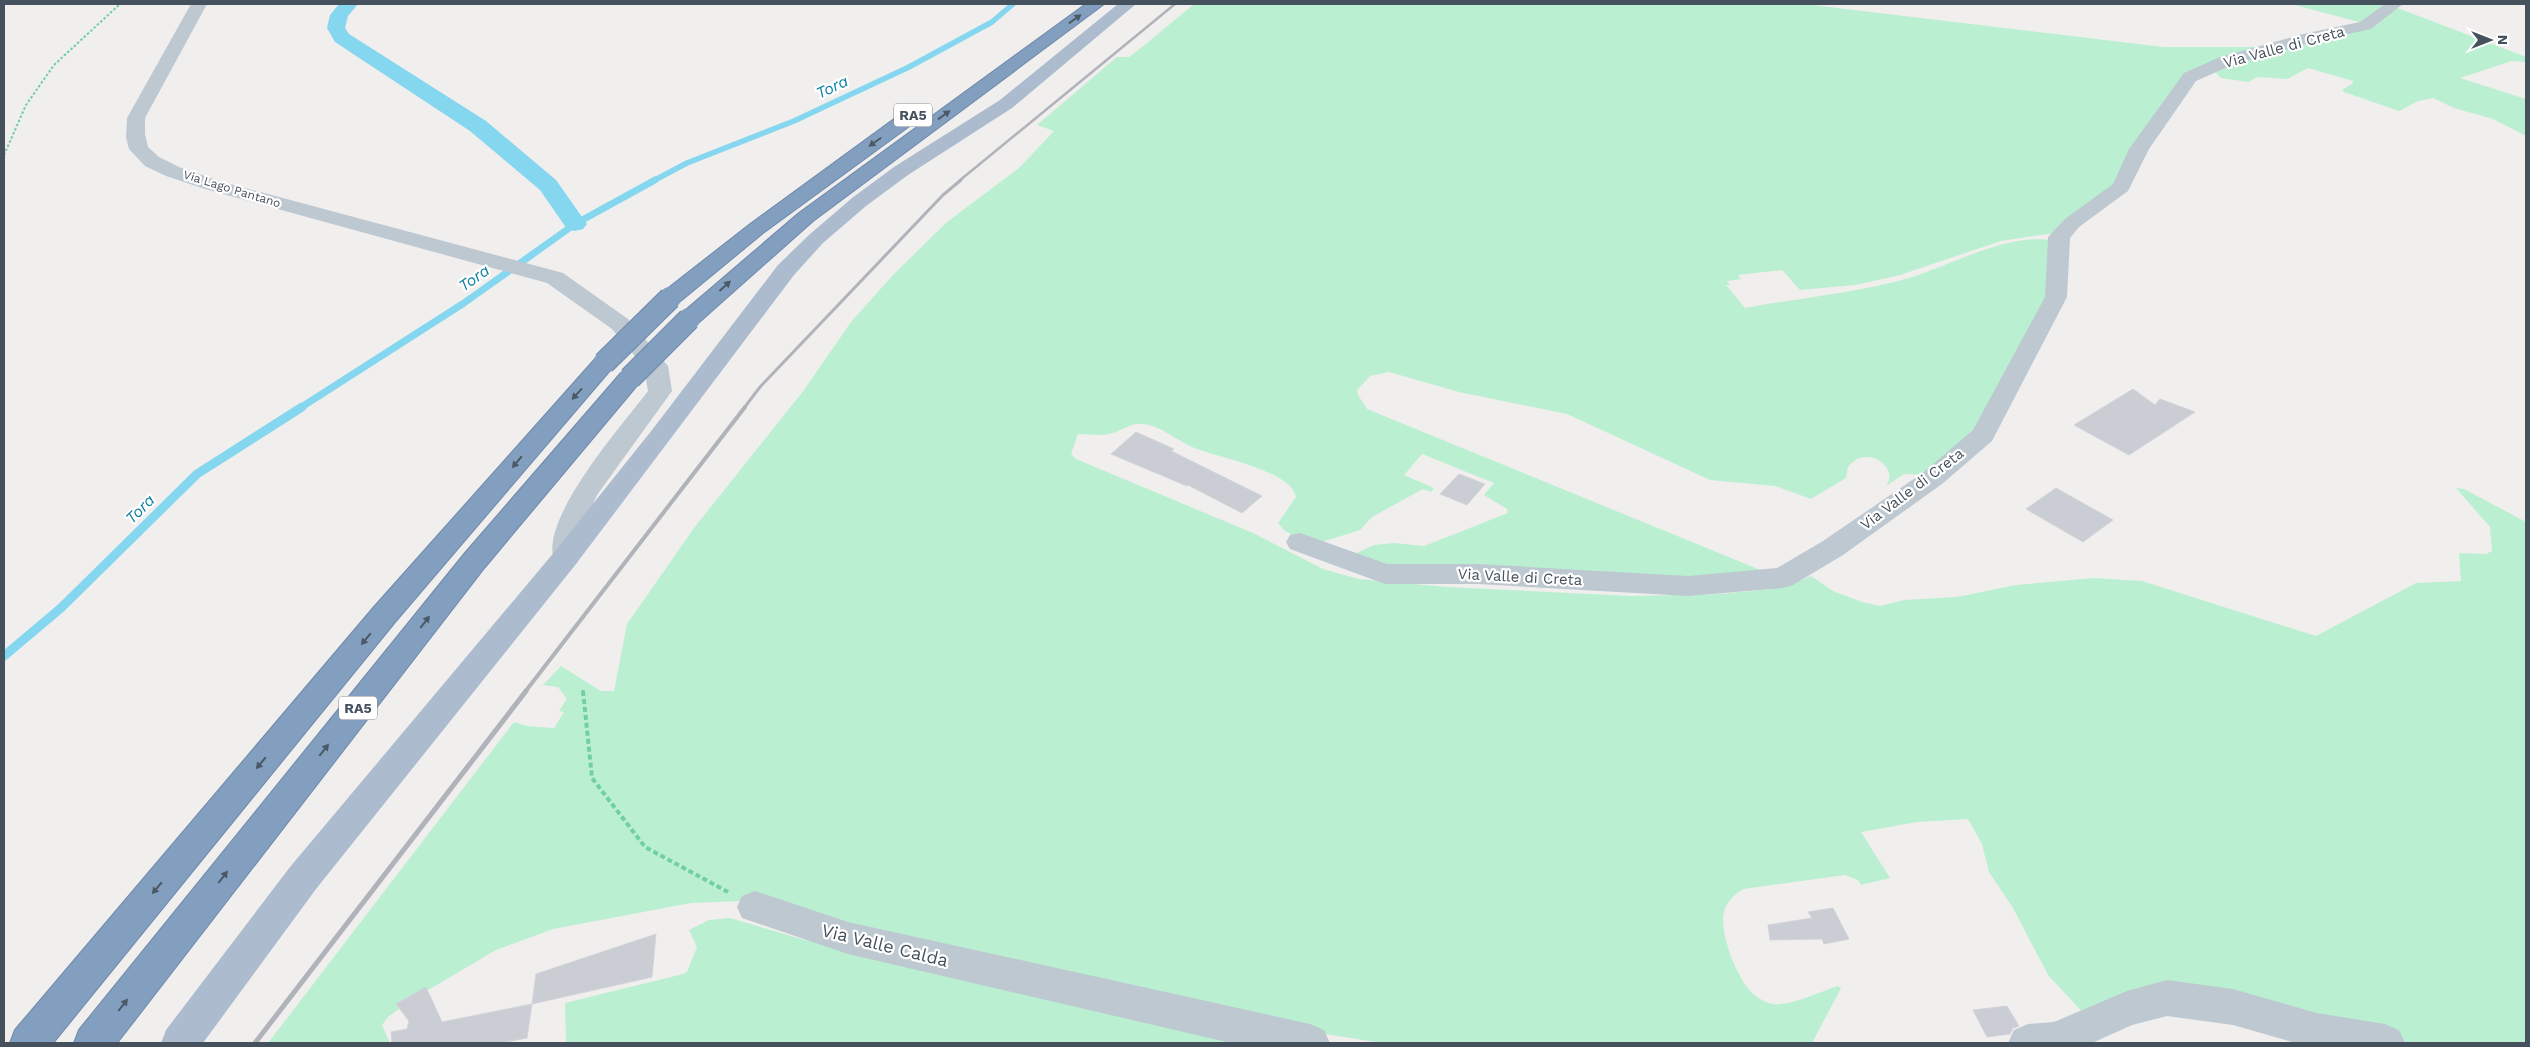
<svg xmlns="http://www.w3.org/2000/svg" width="2530" height="1047" font-family="'Work Sans',sans-serif">
<style>
.green{fill:#baf0d1}
.lines{fill:none;stroke-linecap:round;stroke-linejoin:round}
.stream-far2{stroke:#85d6ef;stroke-width:5.5}
.stream-far1{stroke:#85d6ef;stroke-width:7}
.stream{stroke:#85d6ef;stroke-width:9}
.canal{fill:#85d6ef;fill-rule:evenodd}
.building{fill:#cacdd3;stroke:#d2d4da}
.highway-casing{stroke:#6f89ab;stroke-width:2}
.path-far2{stroke:#71cfa4;stroke-width:2;stroke-dasharray:2.5 2;stroke-linecap:butt}
.path-far1{stroke:#71cfa4;stroke-width:3;stroke-dasharray:4 2.5;stroke-linecap:butt}
.path{stroke:#71cfa4;stroke-width:4;stroke-dasharray:5 3;stroke-linecap:butt}
.minor{fill:#bec8d1;fill-rule:evenodd}
.major{fill:#acbcce;fill-rule:evenodd}
.highway{fill:#839fbf;fill-rule:evenodd}
.rail-far3{stroke:#b0b3b9;stroke-width:2.5}
.rail-far2{stroke:#b0b3b9;stroke-width:3}
.rail-far1{stroke:#b0b3b9;stroke-width:4}
.rail{stroke:#b0b3b9;stroke-width:5}
.highway-bridge-casing{stroke:#6f89ab;stroke-width:24;stroke-linecap:butt}
.highway-bridge{stroke:#839fbf;stroke-width:22}
.oneway{fill:#4b5966}
.labels{text-anchor:middle;dominant-baseline:central;stroke-width:4.5;stroke-linejoin:round;paint-order:stroke}
.far-street-label{font-size:12px;fill:#45515c;stroke:#fff}
.shield{fill:#fff;stroke:#7d858d;stroke-width:1}
.shield-label{font-size:14px;font-weight:bold;fill:#45515c}
.street-label{font-size:15px;fill:#45515c;stroke:#fff}
.water-label{font-size:16px;font-style:italic;fill:#087fa5;stroke:#fff}
.near-street-label{font-size:18px;fill:#45515c;stroke:#fff}
</style>
<rect width="100%" height="100%" fill="#f1eeee"/>
<g class="green">
<path d="M1194,4H1804L2163,47H2269L2191,77L2122,179L2061,232L2001,241L1900,275L1855,285L1800,290L1782,270L1738,275L1741,279L1727,281L1730,285H1726L1745,308C1799,298 1856,293 1909,278C1952,265 2010,231 2055,241L2056,298L1978,429L1924,475L1904,474L1886,486C1900,468 1867,443 1848,467L1846,478L1811,499L1775,486L1710,480L1567,414L1459,392L1389,372L1370,376L1357,390L1358,395L1367,409L1758,569L1765,580L1716,585L1339,561L1374,545L1394,543L1424,546L1508,513L1507,509L1484,495L1494,483L1422,454L1404,475L1434,488L1431,492L1423,489L1372,517L1360,530L1312,545L1285,531L1278,523L1296,497C1291,470 1215,457 1192,447C1177,440 1160,426 1144,424C1131,422 1120,432 1109,434C1099,436 1088,434 1078,434L1071,454L1076,459L1253,533L1323,569L1359,579L1447,587L1631,596L1720,594L1771,589L1790,585L1811,576L1833,591L1862,602L1880,606L1904,600L1957,597L2016,585L2094,578L2142,581L2316,636L2416,583L2461,581L2459,553L2486,554L2492,551L2490,527L2456,488L2464,489L2526,522V1043H2388L2265,1006L2085,1015L2048,975L2013,908L1989,872L1982,844L1968,819L1917,822L1861,832L1890,878L1861,885L1858,880L1845,875L1743,889C1735,894 1726,902 1724,912C1719,933 1737,978 1752,993C1757,998 1766,1002 1772,1004C1789,1007 1822,991 1838,986L1841,988L1812,1043H1382L1219,1017L741,901L691,903L553,929L496,950L408,1002L388,1017L382,1025L390,1043H268L514,722L527,726L554,728L564,712L559,711L567,699L558,687L543,685L561,666L601,691H614L627,624L694,528L804,390L851,322L893,275L947,222L1019,168L1054,131L1037,125L1117,57H1129L1136,52Z"/>
<polygon points="2291,4 2388,4 2363,23"/>
<polygon points="2395,7 2526,57 2526,62 2512,61 2460,78 2526,99 2526,136 2493,119 2454,108 2433,98 2418,101 2399,111 2344,92 2342,90 2353,83 2353,81 2308,68 2287,79 2258,77 2248,82 2221,78 2214,71 2261,54 2371,28 2378,24"/>
<polygon points="730,918 805,940 987,972 1214,1037 1251,1043 566,1043 565,1003 683,974 687,972 697,947 689,930 709,920"/>
</g>
<g class="lines">
<polyline class="stream-far2" points="653,181 687,163 794,121 909,67 992,22 1013,4"/>
<polyline class="stream-far1" points="300,408 464,303 575,224 655,180"/>
<polyline class="stream" points="4,656 61,608 197,474 302,407"/>
<polygon class="canal" points="339,4 358,4 348,16 345,28 349,34 486,121 556,180 587,224 583,229 575,231 567,229 540,190 470,131 335,42 327,28 330,15"/>
</g>
<g class="building">
<polygon points="2133,389 2155,405 2160,399 2195,412 2129,455 2074,425"/>
<polygon points="1136,432 1174,449 1171,451 1262,496 1242,513 1188,485 1187,486 1111,454"/>
<polygon points="1459,474 1485,484 1467,505 1440,494"/>
<polygon points="2056,488 2113,520 2083,542 2026,509"/>
<polygon points="1833,908 1849,939 1824,944 1822,939 1770,940 1768,925 1812,918 1808,912"/>
<polygon points="656,934 652,977 532,1004 536,974"/>
<polygon points="426,987 442,1022 532,1004 527,1038 500,1043 392,1043 391,1032 407,1029 409,1021 396,1004"/>
<polygon points="2007,1006 2019,1026 2013,1028 2010,1034 1987,1037 1973,1010"/>
</g>
<g class="lines">
<g class="highway-casing">
<g id="highway">
<polygon points="1086,4 1104,4 813,221 697,324 689,326 681,324 678,319 681,314 799,213"/>
<polygon points="908,112 915,114 917,118 915,122 763,233 678,303 670,305 662,303 659,298 662,293 749,225 901,114"/>
<polygon points="604,356 612,358 616,363 612,368 395,622 53,1043 10,1043 15,1030 374,607 596,358"/>
<polygon points="630,371 639,373 642,378 639,383 485,567 117,1043 74,1043 79,1030 465,553 621,373"/>
</g>
</g>
<polyline class="path-far2" points="4,155 26,105 54,65 120,4"/>
<polyline class="path-far1" points="583,690 583,692"/>
<polyline class="path" points="583,691 592,778 645,847 728,892"/>
<g class="minor">
<path d="M191,4H207L145,118V134L148,147L159,157L179,167L219,181L563,273L628,319L668,366L672,391L597,495L582,529L580,557L576,564L566,567L556,564C533,525 624,423 648,391L644,367L612,329L547,283L205,189L166,176L145,166L129,149L126,137L127,118Z"/>
<polygon points="2385,4 2403,4 2371,29 2312,42 2232,65 2196,81 2149,149 2128,191 2079,227 2070,238 2067,297 1992,441 1942,484 1843,555 1793,585 1783,588 1688,596 1478,584 1385,584 1290,549 1286,542 1290,535 1300,533 1387,564 1478,564 1688,576 1777,568 1823,541 1924,472 1973,430 2045,297 2048,237 2065,219 2113,184 2129,149 2184,73 2220,57 2303,34 2360,22"/>
<polygon points="755,891 848,922 1310,1024 1324,1030 1330,1043 1231,1043 848,954 742,918 737,907 742,896"/>
<polygon points="2167,980 2233,989 2317,1013 2385,1024 2399,1030 2405,1043 2296,1043 2233,1025 2167,1016 2132,1025 2092,1043 2008,1043 2014,1030 2028,1024 2054,1022 2127,991"/>
</g>
<polygon class="major" points="1118,4 1136,4 1012,108 908,175 866,206 823,243 794,275 576,564 316,889 203,1043 161,1043 166,1030 290,867 556,550 652,430 778,265 809,235 852,198 894,167 1000,100"/>
<use href="#highway" class="highway"/>
<polyline class="rail-far3" points="959,181 1175,4"/>
<polyline class="rail-far2" points="744,408 760,387 943,195 961,180"/>
<polyline class="rail-far1" points="525,692 745,407"/>
<polyline class="rail" points="255,1043 526,691"/>
<g class="highway-bridge-casing">
<g id="highway-bridge">
<polyline points="604,363 670,298"/>
<polyline points="630,378 689,319"/>
</g>
</g>
<use href="#highway-bridge" class="highway-bridge"/>
</g>
<defs><path id="oneway-solid" d="M-6-.8H1V-3.2L6.5 0L1 3.2V.8H-6Z" transform="scale(1.25)"/></defs>
<g class="oneway">
<use href="#oneway-solid" transform="translate(1075 19) rotate(-36)"/>
<use href="#oneway-solid" transform="translate(944 115) rotate(-36)"/>
<use href="#oneway-solid" transform="translate(875 142) rotate(145)"/>
<use href="#oneway-solid" transform="translate(725 286) rotate(-42)"/>
<use href="#oneway-solid" transform="translate(577 394) rotate(132)"/>
<use href="#oneway-solid" transform="translate(517 462) rotate(130)"/>
<use href="#oneway-solid" transform="translate(425 622) rotate(-52)"/>
<use href="#oneway-solid" transform="translate(366 639) rotate(130)"/>
<use href="#oneway-solid" transform="translate(324 750) rotate(-52)"/>
<use href="#oneway-solid" transform="translate(261 763) rotate(130)"/>
<use href="#oneway-solid" transform="translate(223 877) rotate(-52)"/>
<use href="#oneway-solid" transform="translate(157 888) rotate(130)"/>
<use href="#oneway-solid" transform="translate(123 1005) rotate(-52)"/>
</g>
<g class="labels">
<g class="far-street-label">
<text transform="translate(232 189) rotate(17)">Via Lago Pantano</text>
</g>
<g class="shield">
<rect x="894" y="103.5" width="38" height="23" rx="4"/>
<rect x="339" y="696.5" width="38" height="23" rx="4"/>
</g>
<g class="shield-label">
<text x="913" y="115">RA5</text>
<text x="358" y="708">RA5</text>
</g>
<g class="street-label">
<text transform="translate(2284 47) rotate(-15)">Via Valle di Creta</text>
<text transform="translate(1912 489) rotate(-37)">Via Valle di Creta</text>
<text transform="translate(1520 577) rotate(3)">Via Valle di Creta</text>
</g>
<g class="water-label">
<text transform="translate(832 87) rotate(-25)">Tora</text>
<text transform="translate(474 278) rotate(-35)">Tora</text>
<text transform="translate(140 509) rotate(-45)">Tora</text>
</g>
<g class="near-street-label">
<text transform="translate(885 945) rotate(14)">Via Valle Calda</text>
</g>
</g>
<rect width="2530" height="1047" fill="none" stroke="#45515c" stroke-width="10"/>
<g transform="translate(2490 40) rotate(90)" stroke="#ffffff" stroke-width="4" paint-order="stroke">
<path d="M0-4L9 19L0 12L-9 19Z" fill="#45515c"/>
<text y="-8" font-size="14" font-weight="bold" text-anchor="middle" fill="#45515c">N</text>
</g>
</svg>
